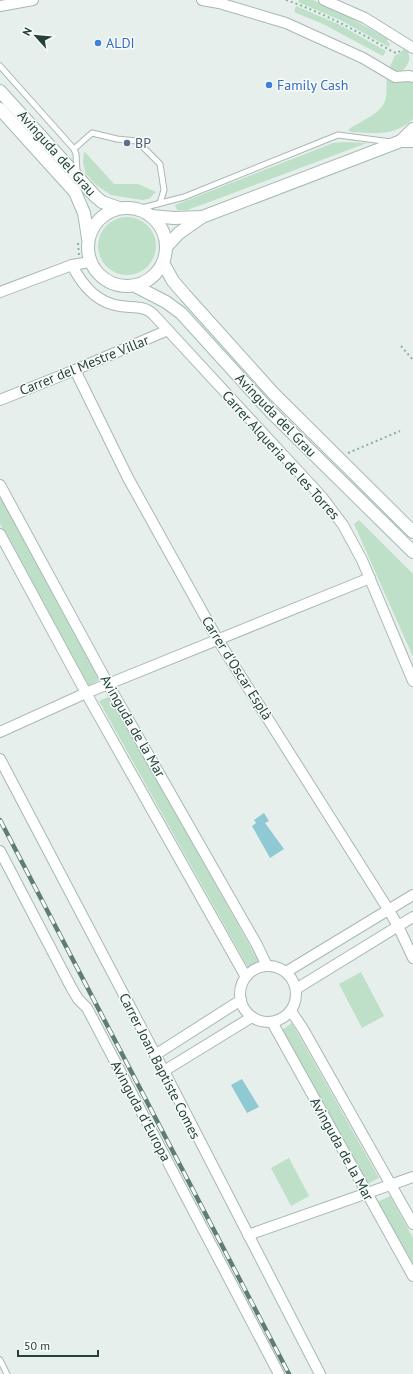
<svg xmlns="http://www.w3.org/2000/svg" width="413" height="1374" font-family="'PT Sans',sans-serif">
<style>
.green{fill:#bfe0c8}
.water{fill:#8ec9d4}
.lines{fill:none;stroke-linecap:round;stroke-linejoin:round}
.service-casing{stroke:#a8b8b2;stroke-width:7}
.minor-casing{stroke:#a8b8b2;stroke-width:12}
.secondary-casing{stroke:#a4bbb3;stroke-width:14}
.path{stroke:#86b3a5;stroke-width:2;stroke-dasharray:2 3;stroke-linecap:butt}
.service{stroke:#fff;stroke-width:5}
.minor{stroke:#fff;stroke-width:10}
.secondary{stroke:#fff;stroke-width:12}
.rail-casing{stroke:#5f7d75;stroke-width:4.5}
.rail{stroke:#f7fbf9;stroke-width:3;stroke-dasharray:9;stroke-linecap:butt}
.shop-dot{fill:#3f7fe0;stroke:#f7fbf9;stroke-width:1.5}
.service-dot{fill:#5c6f8a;stroke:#f7fbf9;stroke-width:1.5}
.labels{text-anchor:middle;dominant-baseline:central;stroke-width:3;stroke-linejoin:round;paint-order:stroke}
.shop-label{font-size:14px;fill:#366cbe;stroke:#f7fbf9;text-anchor:start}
.service-label{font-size:14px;fill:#4e5e75;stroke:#f7fbf9;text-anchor:start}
.street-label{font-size:14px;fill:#24423a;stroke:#f7fbf9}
</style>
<rect width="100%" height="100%" fill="#e6efeb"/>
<g class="green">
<polygon points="299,0 313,0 338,11 388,39 387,41 390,44 389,47 340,20 298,2"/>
<polygon points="296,6 338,24 386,51 383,56 323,24 294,12"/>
<path d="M405,48C413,56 409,68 399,72L389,69L395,55L399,54Z"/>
<path d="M387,78L397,82L410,81L413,82V119C394,137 375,133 351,132L348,130C359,121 384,114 386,97C387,91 386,84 387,78Z"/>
<polygon points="345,142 367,143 212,201 187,210 177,210 175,205 333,143"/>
<polygon points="84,151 114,184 138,184 156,192 149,199 142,200 111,195 96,185 86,174 83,163"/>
<circle cx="127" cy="246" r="29"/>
<polygon points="0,495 101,679 89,686 0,524"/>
<polygon points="359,520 413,574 413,657 354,524"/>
<polygon points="110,696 260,964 250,971 99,701"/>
<polygon points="361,972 384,1016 362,1028 339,984"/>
<polygon points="292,1023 379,1178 367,1184 282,1030"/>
<polygon points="289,1158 309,1196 291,1206 271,1168"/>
<polygon points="390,1196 413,1238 413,1265 377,1202"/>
</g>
<g class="water">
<polygon points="264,813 269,821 265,823 284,849 270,858 252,826 256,823 254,820"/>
<polygon points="242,1079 259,1107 247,1113 231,1085"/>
</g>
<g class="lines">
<g class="service-casing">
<g id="service">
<polyline points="0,66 74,149 76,154 77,172"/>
<polyline points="74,149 92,133 117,139 137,141 160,164 164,190 160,203"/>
<polyline points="138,209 184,197 338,135 391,142"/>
<polyline points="0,1360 7,1374"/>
</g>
</g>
<g class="minor-casing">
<g id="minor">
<polyline points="202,0 219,3 286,23 363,58 395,77 409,76 413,77"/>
<polyline points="324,0 365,18 413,48"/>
<polyline points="0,6 33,0"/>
<path d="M72,265C82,285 97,303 120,306C132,308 143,305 153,314L322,497L343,525L362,560L413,681"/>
<polyline points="0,292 72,265 90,262"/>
<polyline points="75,370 128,478 218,640 388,909 398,926 413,958"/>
<polyline points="0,400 75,370 168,330"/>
<polyline points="0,485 108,684 257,945 267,966"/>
<polyline points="0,534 86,693 246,977"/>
<polyline points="0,732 86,693 370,578"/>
<polyline points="0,759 164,1071 320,1374"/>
<polyline points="0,851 71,987 78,999 87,1008 279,1374"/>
<circle cx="268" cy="994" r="28"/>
<polyline points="286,972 413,895"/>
<polyline points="296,989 413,917"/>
<polyline points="291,1011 303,1029 413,1224"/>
<polyline points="272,1022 413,1276"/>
<polyline points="155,1055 241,1000"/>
<polyline points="164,1071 252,1017"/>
<polyline points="248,1235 413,1177"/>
</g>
</g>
<g class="secondary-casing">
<g id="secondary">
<polyline points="0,91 95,196 102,202 119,208"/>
<polyline points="0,109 75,192 84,213 88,238"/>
<polyline points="401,141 413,129"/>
<circle cx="127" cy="247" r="39"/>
<polyline points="151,216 174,218 202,217"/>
<polyline points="166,247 179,233 202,217 401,141 413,141"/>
<polyline points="163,263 173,281 185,295 273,393 413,532"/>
<polyline points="135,286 166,302 181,313 271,412 413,552"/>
</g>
</g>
<g class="path">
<path d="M286,0C324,13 359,32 393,52L397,53L400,51"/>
<polyline points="78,243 79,255"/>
<polyline points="401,346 413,360"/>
<polyline points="348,453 400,431"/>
</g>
<use href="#service" class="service"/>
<use href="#minor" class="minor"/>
<use href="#secondary" class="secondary"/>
<g class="rail-casing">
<polyline id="rail" points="0,820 289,1374"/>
</g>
<use href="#rail" class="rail"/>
</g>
<g class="shop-dot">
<circle cx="98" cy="43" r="4"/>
<circle cx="269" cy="85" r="4"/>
</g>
<circle class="service-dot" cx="127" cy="143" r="4"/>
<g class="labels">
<g class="shop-label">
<text x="106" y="43">ALDI</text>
<text x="277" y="85">Family Cash</text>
</g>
<g class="service-label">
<text x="135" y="143">BP</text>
</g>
<g class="street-label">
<text transform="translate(57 153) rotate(48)">Avinguda del Grau</text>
<text transform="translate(84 365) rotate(-22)">Carrer del Mestre Villar</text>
<text transform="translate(276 415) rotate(46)">Avinguda del Grau</text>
<text transform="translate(281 455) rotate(48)">Carrer Alqueria de les Torres</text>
<text transform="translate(237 668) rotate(58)">Carrer d'Oscar Esplà</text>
<text transform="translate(133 726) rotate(60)">Avinguda de la Mar</text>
<text transform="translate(160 1066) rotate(63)">Carrer Joan Baptiste Comes</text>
<text transform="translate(141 1111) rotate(62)">Avinguda d'Europa</text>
<text transform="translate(342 1149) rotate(61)">Avinguda de la Mar</text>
</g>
</g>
<g transform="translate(36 36) rotate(297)" stroke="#f7fbf9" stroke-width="3" paint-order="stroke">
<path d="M0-3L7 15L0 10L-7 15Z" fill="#24423a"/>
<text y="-6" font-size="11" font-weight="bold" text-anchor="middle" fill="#24423a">N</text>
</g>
<path d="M18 1350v6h80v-6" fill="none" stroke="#24423a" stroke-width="2"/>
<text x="24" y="1350" font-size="12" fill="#24423a" stroke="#f7fbf9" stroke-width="3" paint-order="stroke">50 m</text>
</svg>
